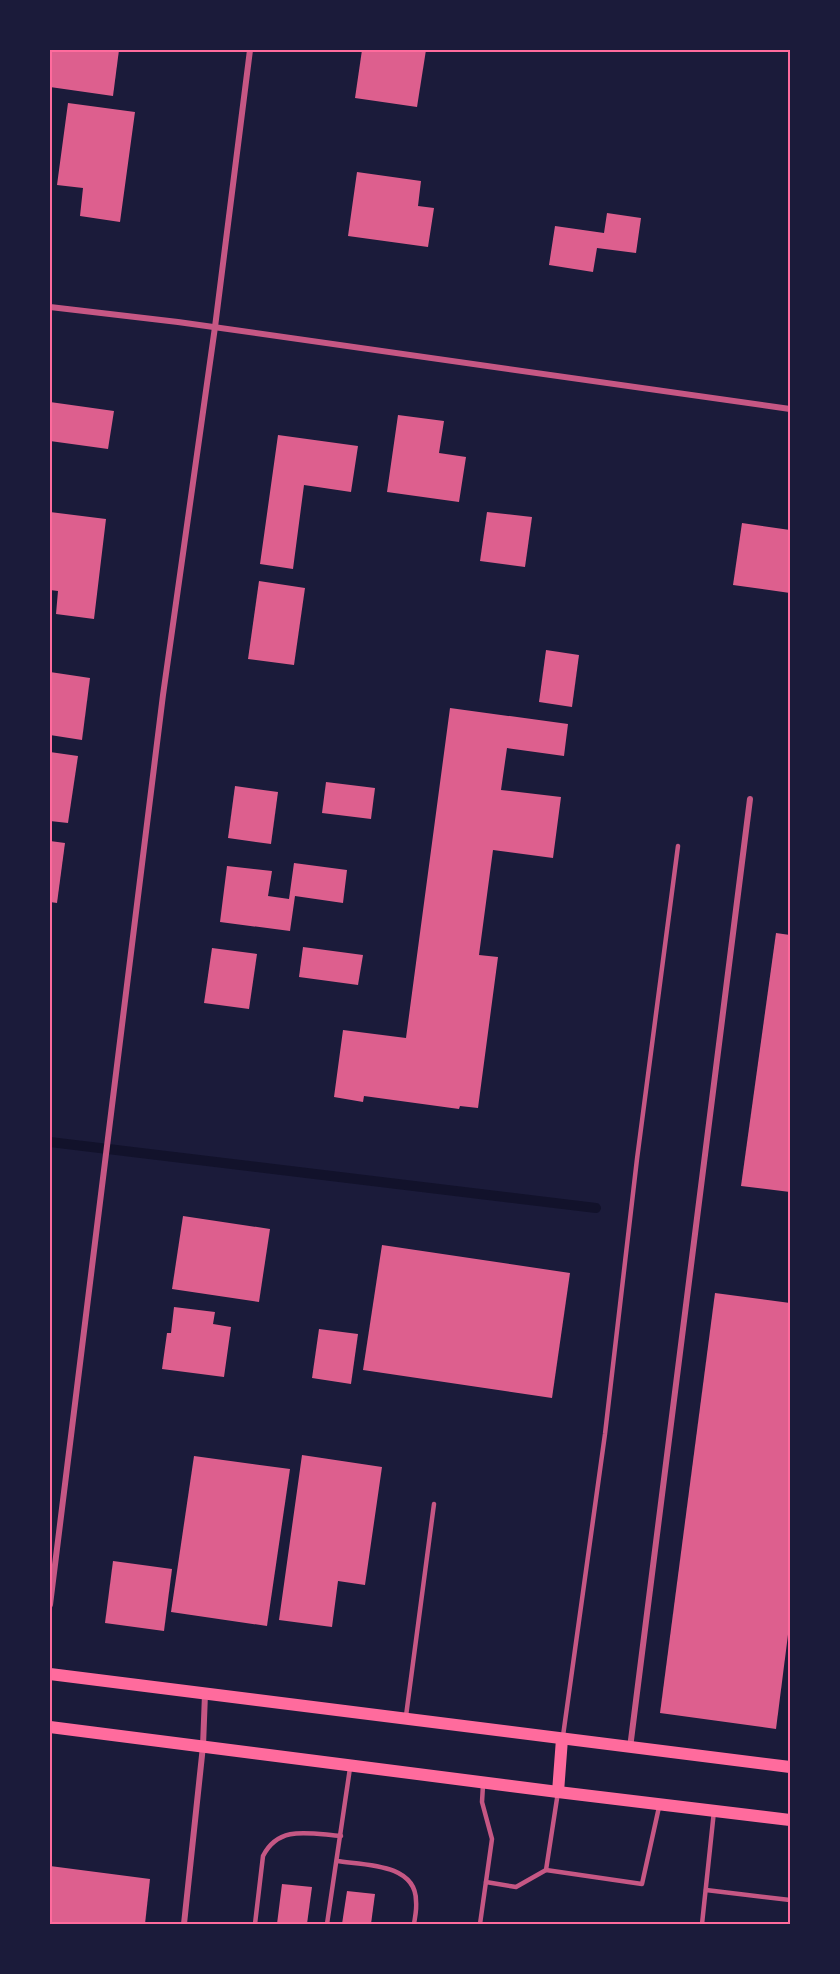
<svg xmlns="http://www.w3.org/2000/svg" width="840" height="1974" font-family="'Fira Sans Condensed',sans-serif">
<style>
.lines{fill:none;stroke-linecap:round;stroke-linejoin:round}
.stream{stroke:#12122b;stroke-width:10}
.building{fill:#dd5f8e}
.service{stroke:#c65784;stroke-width:4.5}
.minor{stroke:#c65784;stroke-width:6}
.secondary{stroke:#ff6b9d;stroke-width:12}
.neatline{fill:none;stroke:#ff6b9d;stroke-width:2}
</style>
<rect width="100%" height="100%" fill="#1b1b3a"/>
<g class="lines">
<polyline class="stream" points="50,1142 596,1208"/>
</g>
<g class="building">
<polygon points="50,50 119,50 113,96 50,87"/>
<polygon points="362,50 426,50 417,107 355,98"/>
<polygon points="68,103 135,112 120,222 80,216 83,188 57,185"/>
<polygon points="357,172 421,181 418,206 434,208 428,247 348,236"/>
<polygon points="607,213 641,218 636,253 597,248 593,272 549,265 555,226 604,233"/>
<polygon points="50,402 114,411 108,449 50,441"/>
<polygon points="398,415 444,421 439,453 466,457 459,502 387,492"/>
<polygon points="278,435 358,446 351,492 304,485 293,569 260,564"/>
<polygon points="50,512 106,519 94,619 56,614 58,591 50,590"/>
<polygon points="487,512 532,517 525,567 480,561"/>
<polygon points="742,523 790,530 790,593 733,585"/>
<polygon points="259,581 305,588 294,665 248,659"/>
<polygon points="546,650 579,655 572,707 539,702"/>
<polygon points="50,672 90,678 82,740 50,735"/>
<polygon points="450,708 568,724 564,756 507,748 501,790 561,797 553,858 493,850 479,955 498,957 478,1108 460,1106 459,1109 364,1096 363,1102 334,1097 343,1030 406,1038"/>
<polygon points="50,752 78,756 68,823 50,821"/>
<polygon points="326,782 375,788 371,819 322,813"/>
<polygon points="235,786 278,792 271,844 228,838"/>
<polygon points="50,841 65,843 57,903 50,902"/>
<polygon points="294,863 347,870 343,903 295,896 290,931 220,922 227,866 272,871 268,896 289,899"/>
<polygon points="776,933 790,935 790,1192 741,1186"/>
<polygon points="303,947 363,955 358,985 299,977"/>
<polygon points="212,948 257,954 249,1009 204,1003"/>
<polygon points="183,1216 270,1229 259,1302 172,1289"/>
<polygon points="382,1245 570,1273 552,1398 363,1370"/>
<polygon points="715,1293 790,1303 790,1619 776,1729 660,1713"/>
<polygon points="174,1307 215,1312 213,1324 231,1327 224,1377 162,1369 167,1333 171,1333"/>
<polygon points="319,1329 358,1334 351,1384 312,1378"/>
<polygon points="302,1455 382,1467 365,1585 338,1581 332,1627 279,1620"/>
<polygon points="194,1456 290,1469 267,1626 171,1612"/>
<polygon points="113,1561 172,1569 164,1631 105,1623"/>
<polygon points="50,1866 150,1879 145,1924 50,1924"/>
<polygon points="282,1884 312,1887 307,1924 277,1924"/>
<polygon points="347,1891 375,1894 371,1924 342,1924"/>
</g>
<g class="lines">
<g class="service">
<polyline points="406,1716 434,1504"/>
<polyline points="563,1736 605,1434 637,1159 678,846"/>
<path d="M337,1861C363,1865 416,1863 416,1901C417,1909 415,1917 414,1924"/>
<polyline points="546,1870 558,1792"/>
<polyline points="486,1882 516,1887 546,1870 642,1884 659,1807"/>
<polyline points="706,1890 790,1900"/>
<path d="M255,1924L263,1856C279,1824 311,1834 341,1836"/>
<polyline points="327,1924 350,1768"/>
<polyline points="480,1924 492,1839 482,1802 483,1785"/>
<polyline points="702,1924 714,1811"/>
</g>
<g class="minor">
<polyline points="50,307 178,322 790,409"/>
<polyline points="50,1605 163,695 215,327 250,50"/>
<polyline points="630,1748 750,799"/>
<polyline points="184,1924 203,1746 205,1694"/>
</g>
<g class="secondary">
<polyline points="50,1674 790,1767"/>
<polyline points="50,1727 558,1792 790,1820"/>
<polyline points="558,1792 562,1739"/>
</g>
</g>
<rect width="840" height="1974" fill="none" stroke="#1b1b3a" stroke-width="102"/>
<rect x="51" y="51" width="738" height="1872" class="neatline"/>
</svg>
